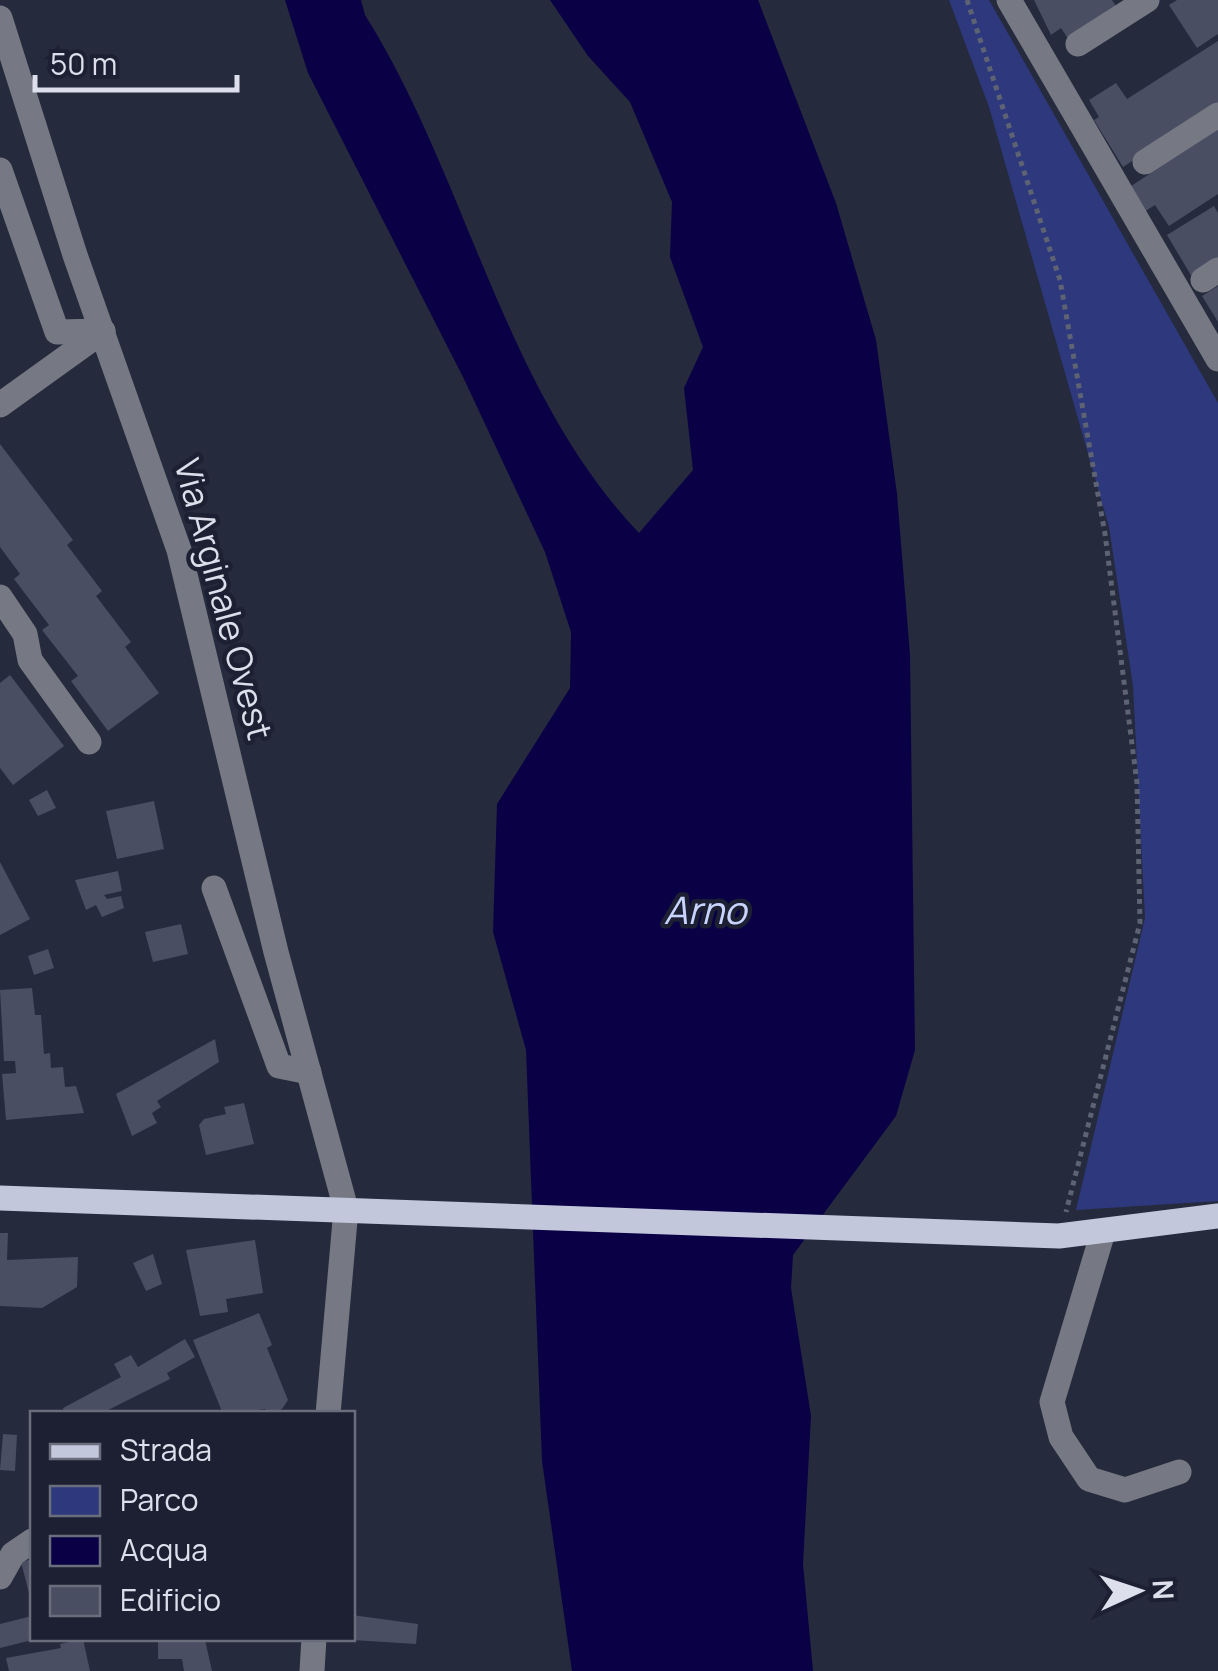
<svg xmlns="http://www.w3.org/2000/svg" width="1218" height="1671" font-family="Manrope,sans-serif">
<style>
.green{fill:#2e387c}
.water{fill:#0a0046}
.building{fill:#494e62}
.lines{fill:none;stroke-linecap:round;stroke-linejoin:round}
.path{stroke:#5e6373;stroke-width:5;stroke-dasharray:5 5;stroke-linecap:butt}
.minor{stroke:#767983;stroke-width:25}
.major{stroke:#c2c7dc;stroke-width:25}
.labels{text-anchor:middle;dominant-baseline:central;stroke-width:9;stroke-linejoin:round;paint-order:stroke}
.street-label{font-size:35px;fill:#dde0ec;stroke:#1c2032}
.water-label{font-size:38px;font-style:italic;fill:#c9d4fe;stroke:#1c2032}
</style>
<rect width="100%" height="100%" fill="#252a3c"/>
<polygon class="green" points="949,0 989,0 1218,403 1218,1201 1076,1210 1145,918 1133,686 1109,527 989,107"/>
<path class="water" d="M285,0H361L365,15C468,179 503,390 639,533L693,470L684,388L703,347L670,257L672,202L630,102L588,56L550,0H758L836,203L876,340L897,494L910,655L915,1050L896,1116L793,1255L791,1288L811,1416L803,1564L813,1671H572L542,1461L526,1050L493,932L497,804L570,688L571,632L545,552L464,379L308,73Z"/>
<g class="building">
<polygon points="1034,0 1112,0 1118,9 1069,40 1061,28 1051,35"/>
<polygon points="1177,0 1218,0 1218,34 1197,48 1169,5"/>
<polygon points="1218,41 1218,105 1123,167 1094,120 1099,117 1089,100 1116,83 1127,99"/>
<polygon points="1218,129 1218,194 1169,226 1155,205 1144,212 1128,188"/>
<polygon points="1214,206 1218,213 1218,261 1192,277 1167,235"/>
<polygon points="1218,286 1218,322 1202,296"/>
<polygon points="0,444 73,540 67,545 102,591 96,596 131,642 125,647 159,693 108,731 71,681 78,676 42,630 49,625 14,579 20,574 0,547"/>
<polygon points="10,675 64,746 13,785 0,768 0,683"/>
<polygon points="47,790 56,808 38,816 29,800"/>
<polygon points="154,801 164,849 117,859 106,811"/>
<polygon points="0,862 30,919 0,935"/>
<polygon points="118,871 122,891 104,895 107,899 121,896 124,908 102,917 96,905 86,910 75,880"/>
<polygon points="181,924 188,954 153,962 145,932"/>
<polygon points="48,949 54,968 34,975 28,956"/>
<polygon points="32,988 35,1015 41,1015 44,1054 50,1053 51,1068 63,1067 65,1087 76,1086 84,1113 6,1120 2,1074 16,1073 15,1061 4,1061 0,990"/>
<polygon points="215,1039 219,1062 157,1101 161,1107 152,1113 157,1123 132,1136 116,1094"/>
<polygon points="244,1103 254,1144 206,1155 199,1125 204,1119 226,1114 224,1107"/>
<polygon points="0,1233 8,1233 7,1260 78,1257 77,1287 42,1308 0,1306"/>
<polygon points="255,1240 263,1293 226,1299 228,1312 200,1316 186,1250"/>
<polygon points="153,1254 162,1284 146,1291 133,1263"/>
<polygon points="259,1313 272,1345 267,1348 288,1400 282,1409 270,1414 265,1409 223,1414 193,1340"/>
<polygon points="185,1339 195,1357 167,1373 170,1379 100,1414 65,1414 63,1408 121,1377 114,1364 131,1355 138,1367"/>
<polygon points="3,1434 17,1435 15,1471 0,1470"/>
<polygon points="32,1559 32,1601 31,1601 21,1562"/>
<polygon points="352,1615 418,1624 416,1644 352,1640"/>
<polygon points="32,1616 32,1640 0,1648 0,1624"/>
<polygon points="158,1638 205,1640 212,1671 184,1671 182,1659 158,1659"/>
<polygon points="83,1639 90,1671 9,1671 6,1658 61,1648 60,1644"/>
</g>
<g class="lines">
<polyline class="path" points="967,0 1060,280 1105,534 1137,783 1140,923 1066,1212"/>
<g class="minor">
<polyline points="1009,0 1218,359"/>
<polyline points="0,18 75,255 179,550 276,952 346,1209 328,1414"/>
<polyline points="1078,44 1147,0"/>
<polyline points="1145,162 1218,115"/>
<polyline points="0,170 57,332 103,331"/>
<polyline points="1203,280 1218,270"/>
<polyline points="0,405 103,331"/>
<polyline points="0,597 25,634 30,660 89,742"/>
<polyline points="214,888 279,1066 309,1072"/>
<polyline points="1103,1232 1052,1402 1061,1437 1089,1479 1125,1490 1179,1472"/>
<polyline points="0,1577 13,1554 32,1541"/>
<polyline points="312,1671 314,1638"/>
</g>
<polyline class="major" points="0,1198 1059,1236 1218,1216"/>
</g>
<g class="labels">
<g class="street-label">
<text transform="translate(224 599) rotate(75)">Via Arginale Ovest</text>
</g>
<g class="water-label">
<text x="705" y="909">Arno</text>
</g>
</g>
<rect x="30" y="1411" width="325" height="230" fill="#1c2032" stroke="#696d7c" stroke-width="2.5"/>
<rect x="50" y="1444" width="50" height="15" fill="#c2c7dc" stroke="#696d7c" stroke-width="2.5"/>
<text x="120" y="1461" font-size="30" fill="#dde0ec">Strada</text>
<rect x="50" y="1486" width="50" height="30" fill="#2e387c" stroke="#696d7c" stroke-width="2.5"/>
<text x="120" y="1511" font-size="30" fill="#dde0ec">Parco</text>
<rect x="50" y="1536" width="50" height="30" fill="#0a0046" stroke="#696d7c" stroke-width="2.5"/>
<text x="120" y="1561" font-size="30" fill="#dde0ec">Acqua</text>
<rect x="50" y="1586" width="50" height="30" fill="#494e62" stroke="#696d7c" stroke-width="2.5"/>
<text x="120" y="1611" font-size="30" fill="#dde0ec">Edificio</text>
<g transform="translate(1138 1591) rotate(87)" stroke="#1c2032" stroke-width="8" paint-order="stroke">
<path d="M0-8L18 38L0 25L-18 38Z" fill="#dde0ec"/>
<text y="-15" font-size="28" font-weight="bold" text-anchor="middle" fill="#dde0ec">N</text>
</g>
<path d="M35 75v15h202v-15" fill="none" stroke="#dde0ec" stroke-width="5"/>
<text x="50" y="75" font-size="30" fill="#dde0ec" stroke="#1c2032" stroke-width="8" paint-order="stroke">50 m</text>
</svg>
